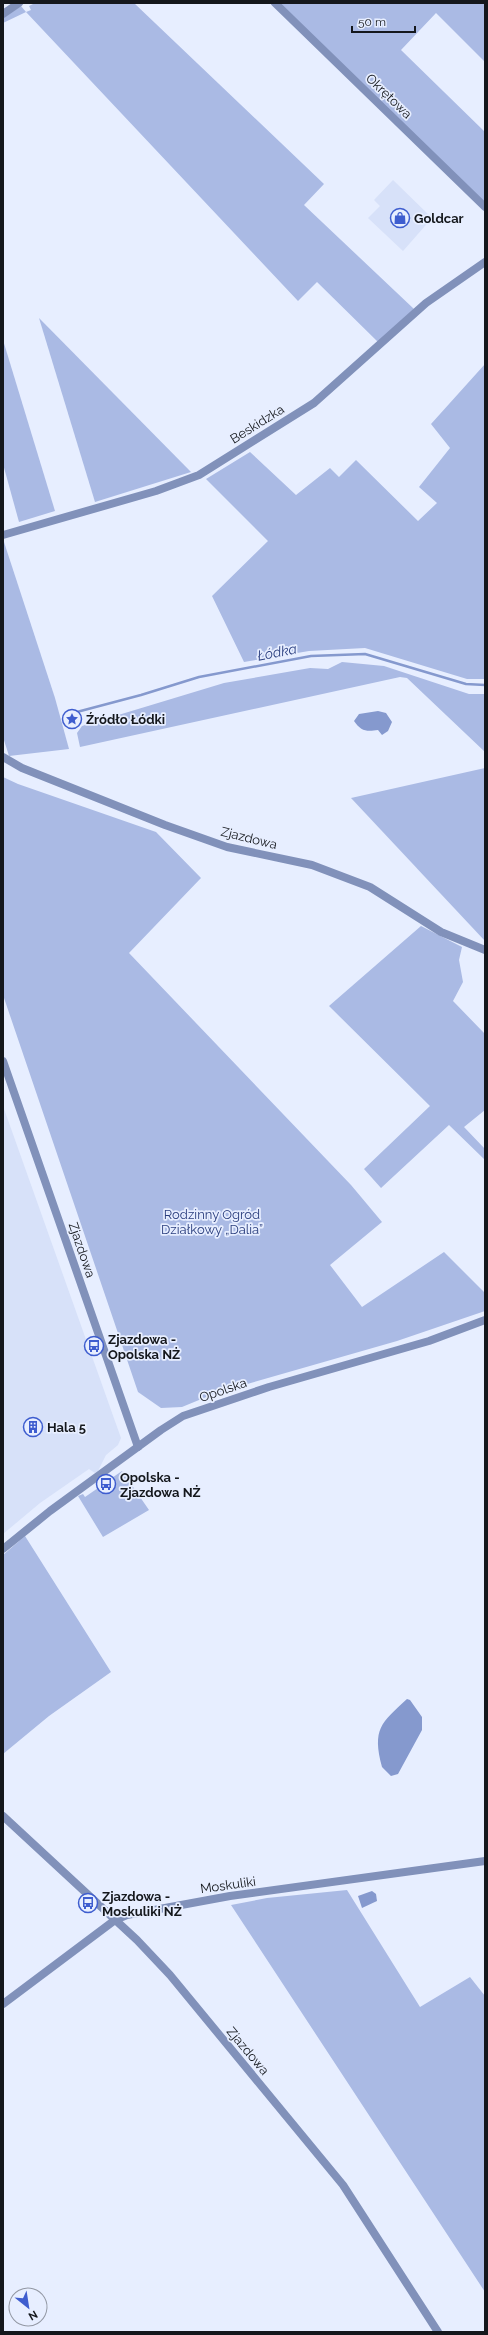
<svg xmlns="http://www.w3.org/2000/svg" width="488" height="2335" font-family="Raleway,sans-serif">
<style>
.built{fill:#d7e1f9}
.green{fill:#aabae4}
.water{fill:#8599ce}
.lines{fill:none;stroke-linecap:round;stroke-linejoin:round}
.stream{stroke:#8599ce;stroke-width:2.5}
.street{stroke:#8191ba;stroke-width:8}
.labels{text-anchor:middle;dominant-baseline:central;stroke-width:3.5;stroke-linejoin:round;paint-order:stroke}
.street-label{font-size:13px;fill:#14171c;stroke:#e7eeff}
.poi-label{font-size:13px;font-weight:bold;fill:#14171c;stroke:#e7eeff;text-anchor:start}
.park-label{font-size:13px;fill:#293d7d;stroke:#e7eeff}
.water-label{font-size:14px;font-style:italic;fill:#2c4081;stroke:#e7eeff}
</style>
<rect width="100%" height="100%" fill="#e7eeff"/>
<g class="built">
<polygon points="393,180 432,218 403,251 368,218 380,206 374,200"/>
<polygon points="3,1106 121,1438 118,1445 106,1455 98,1471 95,1473 89,1469 40,1503 3,1534"/>
</g>
<g class="green">
<polygon points="35,3 134,3 324,184 304,205 414,309 378,342 317,282 298,301 26,12 3,23 3,18 21,6 26,12 31,10 29,6"/>
<polygon points="279,3 485,3 485,62 436,13 401,50 485,132 485,203"/>
<polygon points="39,318 191,472 95,502"/>
<polygon points="3,340 55,511 19,522 3,464"/>
<polygon points="485,364 485,679 467,679 365,648 309,651 244,662 212,596 268,541 206,479 250,452 296,495 330,468 339,477 356,460 418,521 437,503 419,487 450,448 431,424"/>
<polygon points="3,539 55,698 69,749 9,756 3,737"/>
<polygon points="342,662 384,666 469,694 485,694 485,752 407,678 400,677 80,747 77,733 82,726 224,683 310,668 328,669"/>
<polygon points="485,768 485,941 351,798"/>
<polygon points="3,777 18,784 156,832 201,878 129,953 351,1185 382,1222 330,1265 362,1307 444,1252 485,1293 485,1311 397,1341 216,1393 182,1407 161,1408 138,1392 3,995"/>
<polygon points="421,926 462,947 459,960 463,982 453,1001 485,1034 485,1110 464,1127 485,1149 485,1160 449,1125 381,1188 364,1169 430,1106 329,1006"/>
<polygon points="122,1471 149,1510 103,1537 78,1496 83,1494 85,1497 101,1486 103,1488 108,1485 106,1482"/>
<polygon points="25,1536 111,1672 49,1716 3,1754 3,1555"/>
<polygon points="347,1890 420,2007 470,1977 485,1996 485,2292 231,1905 267,1898"/>
</g>
<g class="water">
<path d="M378,711L386,713L392,722L388,731L382,735L378,730C366,732 361,731 354,721L359,714Z"/>
<path d="M407,1699L410,1700L422,1717V1730L398,1774L391,1776L382,1767C372,1729 381,1723 407,1699Z"/>
<polygon points="372,1891 376,1894 377,1901 362,1908 358,1896"/>
</g>
<g class="lines">
<polyline class="stream" points="73,713 141,695 199,677 311,656 365,654 466,684 485,685"/>
<g class="street">
<polyline points="275,3 485,207"/>
<polyline points="3,14 19,3"/>
<polyline points="3,535 156,491 199,475 314,403 426,303 485,262"/>
<polyline points="3,757 22,768 165,825 227,847 312,865 370,887 441,932 485,950"/>
<polyline points="3,1061 138,1447"/>
<polyline points="3,1549 50,1511 161,1430 183,1416 269,1387 429,1341 485,1320"/>
<polyline points="3,1816 137,1940 170,1975 343,2185 438,2332"/>
<polyline points="3,2004 115,1920 127,1915 230,1896 485,1861"/>
</g>
</g>
<defs>
<g id="shop-ring" transform="scale(1)"><circle r="9.5" fill="#e7eeff" stroke="#3e5dcf" stroke-width="1.5"/><path d="M-5-2.5h2.3a2.7 3.5 0 0 1 5.4 0H5L5.5 6h-11ZM-1.5-2.5h3a1.5 2.3 0 0 0-3 0Z" fill="#3e5dcf"/></g>
<g id="sight-ring" transform="scale(1)"><circle r="9.5" fill="#e7eeff" stroke="#3e5dcf" stroke-width="1.5"/><path d="M0-6L1.8-2.2L6-1.7L2.9 1.2L3.7 5.4L0 3.3L-3.7 5.4L-2.9 1.2L-6-1.7L-1.8-2.2Z" fill="#3e5dcf"/></g>
<g id="bus-ring" transform="scale(1)"><circle r="9.5" fill="#e7eeff" stroke="#3e5dcf" stroke-width="1.5"/><path d="M-5-6H5V4H4V6H2V4H-2V6H-4V4H-5ZM-3.5-4V0h7V-4ZM-3.5 1.2v1.5H-2V1.2ZM2 1.2v1.5H3.5V1.2Z" fill="#3e5dcf"/></g>
<g id="building-ring" transform="scale(1)"><circle r="9.5" fill="#e7eeff" stroke="#3e5dcf" stroke-width="1.5"/><path d="M-4-6H4V6H1V3H-1V6H-4ZM-2.5-4.3h1.7v1.8h-1.7ZM.8-4.3h1.7v1.8H.8ZM-2.5-1h1.7V.8h-1.7ZM.8-1h1.7V.8H.8Z" fill="#3e5dcf"/></g>
</defs>
<g fill-rule="evenodd">
<use href="#shop-ring" x="400" y="218"/>
<use href="#sight-ring" x="72" y="719"/>
<use href="#bus-ring" x="94" y="1346"/>
<use href="#building-ring" x="33" y="1427"/>
<use href="#bus-ring" x="106" y="1484"/>
<use href="#bus-ring" x="88" y="1903"/>
</g>
<g class="labels">
<g class="street-label">
<text transform="translate(389 96) rotate(44)">Okrętowa</text>
<text transform="translate(257 424) rotate(-32)">Beskidzka</text>
<text transform="translate(249 838) rotate(14)">Zjazdowa</text>
<text transform="translate(82 1250) rotate(71)">Zjazdowa</text>
<text transform="translate(223 1390) rotate(-19)">Opolska</text>
<text transform="translate(228 1885) rotate(-8)">Moskuliki</text>
<text transform="translate(248 2051) rotate(50)">Zjazdowa</text>
</g>
<g class="poi-label">
<text x="414" y="218">Goldcar</text>
<text x="86" y="719">Źródło Łódki</text>
<text x="108" y="1339">Zjazdowa -<tspan x="108" dy="15">Opolska NŻ</tspan></text>
<text x="47" y="1427">Hala 5</text>
<text x="120" y="1477">Opolska -<tspan x="120" dy="15">Zjazdowa NŻ</tspan></text>
<text x="102" y="1896">Zjazdowa -<tspan x="102" dy="15">Moskuliki NŻ</tspan></text>
</g>
<g class="park-label">
<text x="212" y="1214">Rodzinny Ogród<tspan x="212" dy="15">Działkowy „Dalia”</tspan></text>
</g>
<g class="water-label">
<text transform="translate(277 652) rotate(-11)">Łódka</text>
</g>
</g>
<rect width="488" height="2335" fill="none" stroke="#14171c" stroke-width="8"/>
<g transform="translate(28 2307) rotate(150)"><circle r="19" fill="#e7eeff" stroke="#9398a4"/>
<path d="M0-3L7 15L0 10L-7 15Z" fill="#3e5dcf"/>
<text y="-6" font-size="11" font-weight="bold" text-anchor="middle" fill="#14171c">N</text>
</g>
<path d="M352 26v6h63v-6" fill="none" stroke="#14171c" stroke-width="2"/>
<text x="358" y="26" font-size="12" fill="#14171c" stroke="#e7eeff" stroke-width="3" paint-order="stroke">50 m</text>
</svg>
